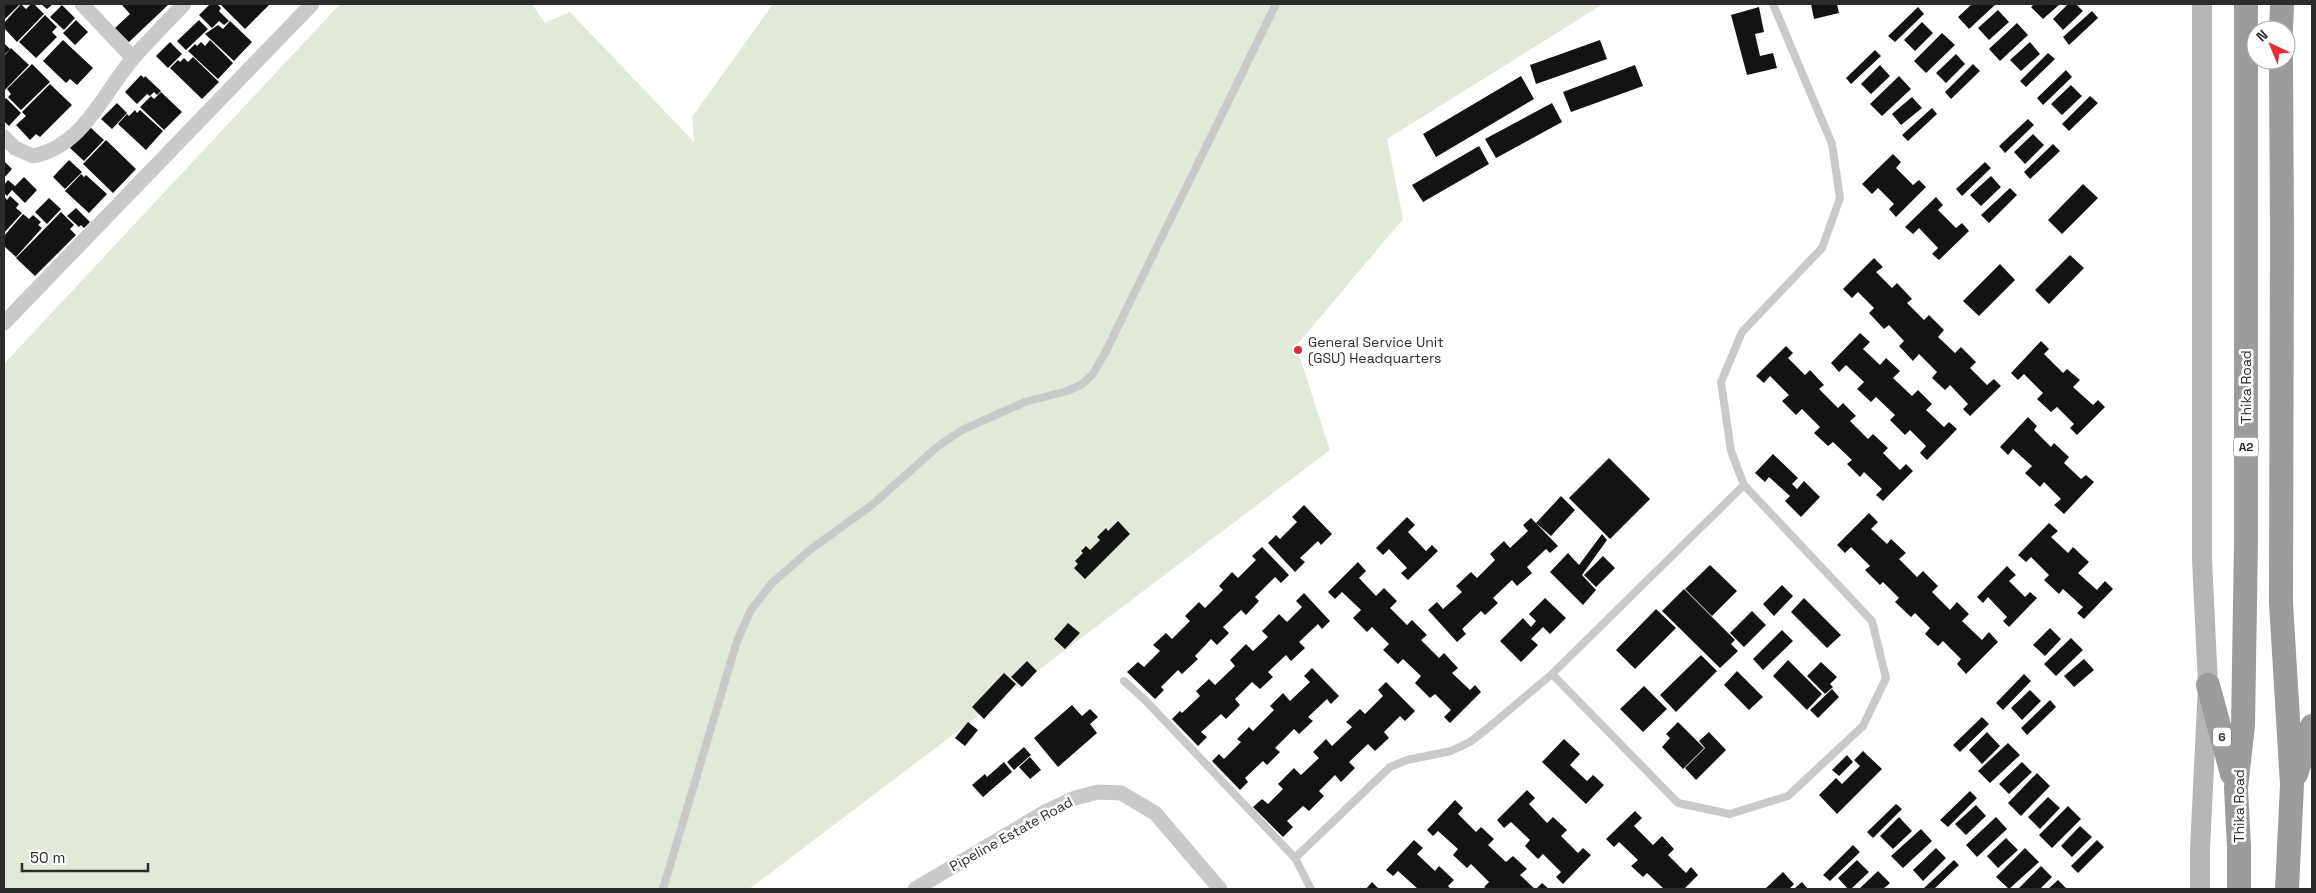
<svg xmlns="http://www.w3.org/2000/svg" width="2316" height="893" viewBox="0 0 2316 893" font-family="'Space Grotesk',sans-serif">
<rect width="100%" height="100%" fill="#fff"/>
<path fill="#e1ead9" d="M340 4H532L545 23 570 12 694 142 692 117 773 4H1603L1387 139 1403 219 1296 346 1330 450 749 889H7L4 886V364Z"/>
<path fill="#131313" d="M4 4H20L4 20Z
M21 4 26 9 31 4H34L44 14 17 42 4 28V23Z
M41 4H53L47 9Z
M123 4H169L129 42 115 28 130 14 122 5Z
M210 4H217L221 8 219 11 229 21 224 25 219 21 212 28 199 15Z
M220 4H270L245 29Z
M1811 4H1837L1839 13 1814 19Z
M1972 4H1996L1969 29 1958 17Z
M2034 4H2060L2043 19 2031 7Z
M2068 4H2076L2083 11 2063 30 2053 19Z
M62 5 75 18 64 30 50 17Z
M1759 7 1764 32 1755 34 1760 56 1773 53 1777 68 1747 75 1731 15Z
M1918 7 1924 14 1895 42 1888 36Z
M1998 10 2009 22 1989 40 1978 28Z
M2092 11 2098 18 2069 45 2063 37Z
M45 15 57 27 52 32 57 37 36 58 19 42Z
M76 20 88 32 75 45 63 33Z
M199 20 208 29 186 50 177 41Z
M230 21 252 42 234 61 205 34 218 25 223 29Z
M1922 22 1933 33 1915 51 1904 40Z
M2017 23 2028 35 2000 61 1989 49Z
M1942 33 1955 45 1926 73 1914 61Z
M63 40 93 68 77 85 70 79 66 83 43 61Z
M210 40 233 63 218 79 188 51 195 44 197 46 201 42 205 46Z
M1600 40 1607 59 1536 84 1530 65Z
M170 42 182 54 168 68 156 56Z
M2030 42 2040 54 2021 71 2010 60Z
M4 43 10 49 4 55Z
M11 48 29 65 4 91V56Z
M1875 50 1881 56 1851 84 1846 78Z
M2048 53 2055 59 2026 87 2020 81Z
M1956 54 1965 64 1946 83 1936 73Z
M193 57 219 82 202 99 170 68 178 60 180 62 184 58 188 62Z
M32 64 50 82 21 110 8 97 11 94 7 89Z
M1973 64 1980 71 1951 99 1945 92Z
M1635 65 1643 86 1571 112 1563 92Z
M1880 65 1890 76 1871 94 1861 84Z
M2066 70 2072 77 2043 105 2037 98Z
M141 75 144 78 145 76 161 91 157 95 154 92 150 96 147 94 137 104 125 92Z
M1521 76 1534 99 1436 157 1423 134Z
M1899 76 1911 89 1882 116 1870 104Z
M50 84 72 105 40 137 36 134 30 140 16 125 26 116 22 112Z
M2071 85 2082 96 2062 115 2051 104Z
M161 92 182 112 164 130 140 107 151 96 154 99Z
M2090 96 2098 103 2069 131 2062 124Z
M1912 97 1922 108 1901 125 1892 114Z
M6 98 21 113 9 126 4 121V100Z
M117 103 127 113 112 129 101 119Z
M1552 103 1562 122 1496 158 1485 139Z
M1932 108 1937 114 1908 141 1902 135Z
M135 110 137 113 140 110 163 131 146 150 118 124 127 114 129 116Z
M2028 119 2034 125 2005 153 1999 146Z
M90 127 104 140 84 161 70 148Z
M2033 134 2044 145 2025 164 2014 152Z
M106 140 136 169 113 193 83 164Z
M2053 144 2060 151 2030 179 2024 172Z
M1479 146 1489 164 1423 202 1412 185Z
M1893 154 1901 162 1896 168 1913 185 1919 180 1926 187 1896 217 1889 209 1894 204 1878 188 1872 194 1862 184Z
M69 160 82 172 65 189 53 177Z
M4 161 12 169 4 178Z
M1985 162 1991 168 1962 196 1956 189Z
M81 174 84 177 86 175 107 194 89 213 65 191Z
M1991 176 2001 187 1981 206 1970 195Z
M24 177 37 190 25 203 12 190 7 196 4 193V185L8 180 15 186Z
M2083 184 2098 198 2062 234 2048 220Z
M2010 188 2017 195 1989 223 1981 215Z
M4 196 7 200 10 196 19 204 16 208 22 213 4 233Z
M1936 197 1943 205 1938 210 1956 228 1962 223 1969 231 1939 260 1932 254 1938 248 1919 228 1913 234 1905 227Z
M49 198 61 209 47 224 35 212Z
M76 208 90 222 84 228 81 225 79 227 67 216Z
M61 212 74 225 70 229 76 235 35 276 16 258Z
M23 214 29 219 33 215 41 222 38 225 42 228 16 257 4 246V236Z
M2070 255 2084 268 2049 304 2035 290Z
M1874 258 1883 267 1876 272 1892 288 1897 283 1912 299 1907 303 1924 320 1929 315 1944 330 1938 337 1955 353 1961 347 1976 362 1970 368 1987 385 1994 379 2001 386 1970 416 1963 409 1968 404 1950 385 1945 390 1932 378 1937 372 1919 354 1913 361 1899 346 1904 341 1889 325 1884 329 1869 313 1874 308 1858 292 1852 298 1843 289Z
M2000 264 2015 280 1979 316 1963 301Z
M1860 333 1870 342 1863 349 1880 365 1886 358 1900 371 1893 378 1912 396 1918 390 1932 404 1926 410 1944 427 1949 422 1957 429 1927 460 1920 453 1926 446 1910 430 1905 435 1890 420 1895 415 1876 397 1871 402 1857 389 1864 382 1846 365 1839 372 1831 363Z
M2041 341 2049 349 2044 354 2063 373 2067 369 2080 380 2073 387 2093 405 2098 400 2105 407 2077 435 2070 428 2074 424 2057 407 2051 412 2037 399 2043 393 2024 374 2018 380 2011 373Z
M1786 346 1793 353 1788 358 1805 375 1810 370 1824 385 1819 389 1838 408 1843 403 1856 416 1850 421 1868 439 1873 434 1888 448 1883 453 1900 470 1906 464 1913 471 1883 501 1876 495 1882 489 1864 472 1860 477 1847 464 1852 460 1833 442 1828 446 1814 433 1820 427 1802 409 1796 415 1782 401 1789 395 1770 376 1764 383 1756 376Z
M2028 417 2037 426 2034 430 2051 447 2054 443 2069 457 2064 463 2081 479 2086 475 2094 482 2064 514 2054 505 2061 499 2044 482 2040 487 2025 473 2032 466 2013 449 2008 455 2000 447Z
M1773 454 1798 478 1792 484 1797 489 1804 481 1820 497 1801 517 1785 501 1790 496 1769 477 1765 482 1755 473Z
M1609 458 1650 499 1610 539 1569 498Z
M1561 496 1575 510 1551 536 1536 523Z
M1304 505 1332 534 1321 545 1318 541 1300 558 1305 562 1295 572 1268 543 1276 535 1280 539 1297 522 1292 517Z
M1869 513 1878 522 1871 529 1887 544 1891 539 1906 553 1899 559 1917 577 1923 571 1938 586 1932 592 1950 610 1957 602 1969 614 1962 621 1982 640 1989 632 1998 642 1966 674 1957 664 1961 659 1943 641 1938 646 1925 634 1930 628 1915 613 1911 617 1895 602 1899 598 1883 582 1880 585 1865 570 1870 566 1851 547 1845 553 1837 545Z
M1407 517 1415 525 1408 532 1426 551 1432 545 1438 551 1408 580 1401 573 1407 568 1389 549 1383 555 1376 548Z
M1531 518 1558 546 1550 553 1546 549 1527 567 1532 573 1517 586 1512 580 1493 598 1498 603 1485 615 1481 611 1462 629 1466 634 1457 642 1428 610 1437 602 1443 609 1462 592 1456 586 1471 572 1477 578 1495 560 1490 554 1504 541 1510 548 1528 531 1523 525Z
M1118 521 1130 534 1085 579 1074 568 1078 564 1075 561 1083 553 1081 551 1086 546 1090 550 1100 540 1097 537 1106 528 1108 531Z
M2049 523 2058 531 2051 537 2068 553 2073 547 2089 562 2078 573 2097 590 2105 581 2113 589 2084 619 2077 613 2083 607 2063 589 2059 594 2044 580 2049 575 2031 557 2026 562 2018 555Z
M1602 534 1607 540 1582 575 1596 590 1583 605 1550 572 1568 553 1579 565Z
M1262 547 1289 575 1281 583 1275 577 1255 597 1259 601 1246 615 1241 610 1223 627 1229 633 1217 645 1211 639 1195 656 1198 659 1182 674 1178 670 1161 687 1164 690 1155 699 1127 672 1138 662 1144 667 1160 651 1153 645 1166 633 1172 639 1190 621 1185 616 1199 602 1205 608 1223 590 1219 586 1232 572 1238 578 1256 560 1252 556Z
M1603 556 1615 568 1596 587 1584 575Z
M1358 562 1366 571 1359 578 1376 596 1384 588 1397 601 1390 608 1407 625 1412 620 1427 635 1421 640 1439 658 1444 653 1458 668 1452 673 1470 690 1475 685 1481 692 1450 723 1444 717 1451 710 1435 694 1430 698 1415 683 1421 676 1403 659 1398 664 1383 650 1389 644 1372 627 1367 632 1353 618 1361 610 1342 592 1335 599 1328 592Z
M1710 565 1737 591 1712 616 1685 589Z
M2007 566 2016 575 2009 581 2025 597 2030 592 2037 598 2009 627 2003 621 2007 617 1988 597 1983 603 1977 597Z
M1782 585 1793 596 1774 616 1763 604Z
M1684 589 1735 640 1731 644 1738 651 1720 668 1662 611Z
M1304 593 1330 621 1322 629 1318 624 1299 642 1305 648 1291 661 1286 655 1268 672 1273 677 1260 689 1252 682 1235 699 1240 705 1226 719 1221 714 1201 732 1207 737 1198 746 1172 719 1180 711 1182 713 1200 696 1196 691 1209 679 1215 685 1235 666 1230 660 1246 644 1253 651 1268 637 1262 631 1279 614 1287 622 1302 607 1296 601Z
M1545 598 1566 618 1550 634 1543 627 1531 639 1538 645 1521 662 1500 641 1523 618 1531 627 1536 621 1529 614Z
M1804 598 1841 635 1827 648 1791 612Z
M1656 609 1676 628 1635 669 1616 650Z
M1752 611 1766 625 1744 647 1730 633Z
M1068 623 1080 633 1065 649 1054 639Z
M2050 628 2061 639 2045 656 2033 645Z
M1782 630 1793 641 1763 670 1753 659Z
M2071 638 2083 650 2056 676 2044 664Z
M1701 655 1717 671 1676 712 1660 695Z
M2084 659 2094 670 2074 687 2064 676Z
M1788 660 1822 694 1807 710 1773 676Z
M1027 661 1037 671 1022 687 1011 677Z
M1821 662 1837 677 1830 684 1833 687 1825 694 1807 676Z
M1312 668 1339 696 1331 704 1327 699 1308 717 1313 721 1299 734 1294 729 1275 748 1280 752 1267 765 1263 761 1245 778 1248 782 1240 790 1212 761 1219 754 1224 759 1241 742 1237 739 1249 727 1253 731 1274 710 1270 706 1283 693 1290 701 1310 682 1304 676Z
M1737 671 1763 697 1749 710 1724 685Z
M1004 673 1016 684 984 719 972 707Z
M2024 674 2031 681 2003 710 1996 703Z
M1386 682 1415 711 1405 721 1400 716 1384 732 1389 738 1375 751 1368 744 1349 762 1355 768 1341 782 1335 775 1319 791 1324 796 1309 811 1303 806 1287 821 1293 827 1283 837 1253 807 1262 799 1268 804 1283 789 1278 784 1294 768 1301 775 1319 758 1313 752 1326 739 1332 746 1352 727 1346 722 1360 709 1365 714 1383 696 1378 690Z
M1644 686 1667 709 1643 732 1620 709Z
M1832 689 1839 697 1818 718 1810 710Z
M2030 690 2041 701 2022 720 2011 708Z
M2050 700 2056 707 2027 735 2021 728Z
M1072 705 1082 716 1090 709 1098 717 1090 724 1097 733 1058 767 1034 738Z
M1982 717 1989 724 1960 752 1953 745Z
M968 722 978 730 965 746 955 738Z
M1678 722 1704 748 1683 769 1662 747 1670 738 1666 734Z
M1709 732 1726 750 1696 780 1685 768 1705 748 1699 741Z
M1987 732 2000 746 1982 764 1969 750Z
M1564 739 1580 754 1570 765 1587 781 1593 775 1604 785 1586 804 1542 762Z
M2008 743 2020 755 1990 783 1978 771Z
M1024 747 1031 755 1014 770 1007 762Z
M1863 751 1882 769 1837 814 1819 795 1836 778 1842 784 1860 766 1854 760Z
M1847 755 1853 762 1839 776 1832 770Z
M1030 757 1041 770 1030 779 1019 767Z
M1004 762 1012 772 983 797 972 785 985 774 987 777Z
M2022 762 2032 772 2009 794 1999 784Z
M2037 773 2050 786 2021 816 2008 803Z
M1527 790 1535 798 1529 804 1547 823 1553 817 1567 830 1561 836 1578 853 1583 848 1591 855 1563 884 1556 877 1561 872 1543 854 1538 859 1525 846 1530 840 1511 822 1504 828 1497 820Z
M1970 791 1977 798 1948 827 1940 820Z
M2048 797 2060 808 2040 829 2028 817Z
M1455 800 1463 808 1458 814 1476 832 1481 827 1494 839 1488 845 1506 862 1513 856 1527 869 1520 875 1535 889H1487L1484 887 1489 882 1471 864 1467 868 1453 855 1458 849 1438 831 1433 836 1427 830Z
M1896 804 1902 809 1873 838 1867 832Z
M1976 805 1986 816 1966 835 1955 824Z
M2068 806 2081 819 2052 848 2039 835Z
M1635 811 1642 818 1634 826 1653 845 1662 836 1674 849 1668 855 1686 873 1691 867 1698 875 1684 889H1664L1647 873 1643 877 1631 866 1638 860 1619 842 1614 847 1606 839Z
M1899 817 1912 831 1893 849 1880 836Z
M1996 817 2007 829 1977 857 1966 845Z
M2080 826 2092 837 2072 857 2061 846Z
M1921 829 1932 841 1903 868 1891 856Z
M2006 838 2018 850 1998 868 1987 856Z
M1414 840 1423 848 1417 854 1435 871 1439 866 1454 880 1448 886 1451 889H1418L1398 871 1393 876 1386 870Z
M2097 840 2104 847 2078 873 2071 866Z
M1853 845 1860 852 1830 881 1823 875Z
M1936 848 1946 858 1923 881 1913 870Z
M2025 848 2039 862 2009 889 1996 877Z
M1857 860 1869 872 1851 889H1848L1838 878Z
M1954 860 1959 865 1934 889H1925L1924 888Z
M2041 866 2052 877 2040 889H2018Z
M1878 871 1890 883 1883 889H1859Z
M1783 872 1794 884 1789 889H1765Z
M2058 880 2067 889H2048Z
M1372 882 1379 889H1366Z
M1802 882 1808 889H1794Z
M1542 883 1549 889H1536Z"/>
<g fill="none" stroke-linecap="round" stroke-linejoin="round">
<path stroke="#c9c9c9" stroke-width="8" d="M1552 674 1678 803 1730 814 1788 796 1863 726 1886 678 1872 621 1744 485 1731 451 1721 382 1742 332 1822 248 1840 198 1832 144 1773 4
M1124 681 1146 701 1295 858 1311 889
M1295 858 1390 767 1407 760 1451 751 1470 742 1488 728 1552 674 1744 485
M663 889 737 641 751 610 772 583 811 549 872 505 937 447 962 430 1025 402 1067 391 1081 385 1093 374 1106 351 1276 4"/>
<path stroke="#c9c9c9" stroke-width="15" d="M82 4 133 58
M4 137 15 148 33 156C84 146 103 93 134 57 150 39 167 22 184 4
M4 323 312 4
M915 889 1047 811 1075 798 1098 792 1121 793 1155 813 1220 889"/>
<path stroke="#b6b6b6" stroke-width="20" d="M2200 889V849L2208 685 2202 559V4"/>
<path stroke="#9c9c9c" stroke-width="24" d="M2281 30 2282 4
M2281 60 2282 236 2281 603 2292 785 2287 889
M2208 685 2232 774
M2296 774 2312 726
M2239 889V847L2236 788 2243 725 2246 543V4"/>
</g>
<circle fill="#e32d37" stroke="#fff" stroke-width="2" cx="1298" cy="350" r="5"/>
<g text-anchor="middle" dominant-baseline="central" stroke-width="5" stroke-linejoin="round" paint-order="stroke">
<g fill="#fff" stroke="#6b6b6b" stroke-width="1">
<rect x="2233.5" y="437.5" width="25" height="19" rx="4"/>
<rect x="2213" y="727.5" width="18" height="19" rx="4"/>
</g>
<g font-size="12" font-weight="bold" fill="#2c2c2c">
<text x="2246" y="447">A2</text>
<text x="2222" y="737">6</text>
</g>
<g font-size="14" fill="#2c2c2c" stroke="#fff" text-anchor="start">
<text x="1308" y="342">General Service Unit<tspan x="1308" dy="16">(GSU) Headquarters</tspan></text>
</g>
<g font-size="14" fill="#2c2c2c" stroke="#fff">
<text transform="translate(2246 387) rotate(-90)">Thika Road</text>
<text transform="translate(2239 806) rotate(-90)">Thika Road</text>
<text transform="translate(1011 834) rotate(-29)">Pipeline Estate Road</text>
</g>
</g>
<rect width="2316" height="893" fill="none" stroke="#2c2c2c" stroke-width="10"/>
<g transform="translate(2271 45) rotate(316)"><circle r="24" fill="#ffffff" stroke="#ababab"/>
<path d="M0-4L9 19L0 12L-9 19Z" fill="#e32d37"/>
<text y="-8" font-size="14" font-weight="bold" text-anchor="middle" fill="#2c2c2c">N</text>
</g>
<path d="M22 863v8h126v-8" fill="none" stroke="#2c2c2c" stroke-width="2.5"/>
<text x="30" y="863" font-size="15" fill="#2c2c2c" stroke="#ffffff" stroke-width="4" paint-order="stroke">50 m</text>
</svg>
